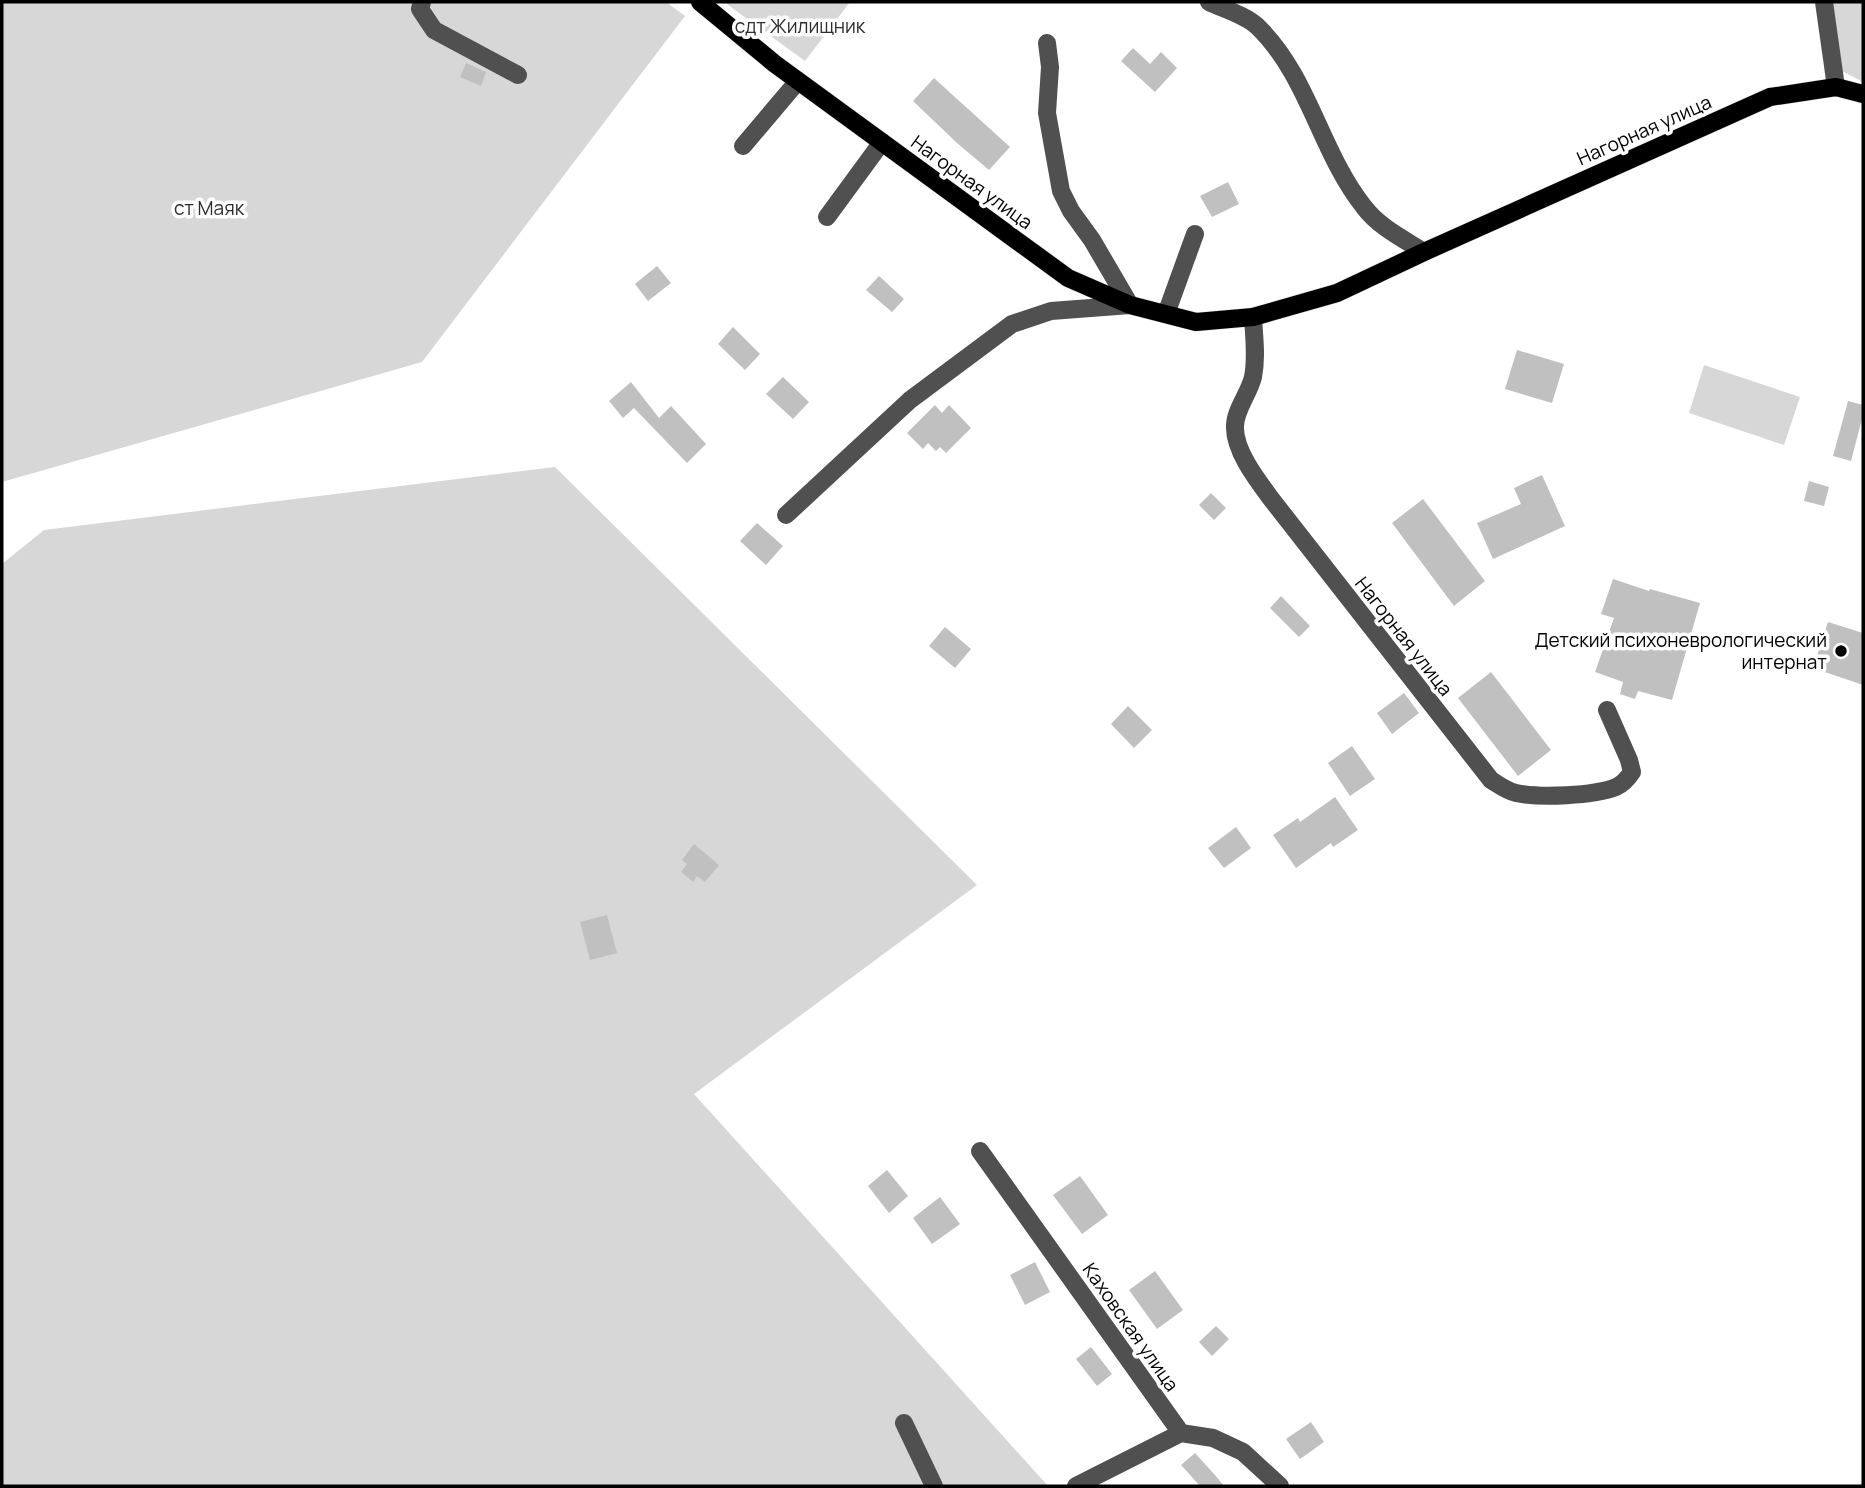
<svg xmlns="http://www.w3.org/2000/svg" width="1865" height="1488" viewBox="0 0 1865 1488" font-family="Manrope,sans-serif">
<rect width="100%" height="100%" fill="#fff"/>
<path fill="#d7d7d7" d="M2 2H666L685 16 422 362 2 482Z
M724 2H850L805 61Z
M1829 2H1863V82L1840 70Z
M1704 365 1800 397 1784 445 1689 413Z
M555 467 977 885 694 1094 1048 1486H2V564L44 530Z"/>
<path fill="#c0c0c0" d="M1133 48 1150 64 1161 52 1177 68 1155 92 1121 61Z
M466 63 486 72 481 86 460 77Z
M934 78 1010 147 989 170 957 143 913 101Z
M1228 182 1239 204 1212 217 1200 196Z
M657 266 671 283 648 301 635 284Z
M879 276 904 299 892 312 866 290Z
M733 327 760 354 745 370 718 344Z
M1517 350 1564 364 1552 403 1505 389Z
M783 377 809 402 793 419 766 394Z
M631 382 659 418 671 406 706 444 687 463 634 408 623 418 609 401Z
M1848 401 1863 405V415L1851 461 1833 456Z
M935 405 942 413 949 405 971 428 946 453 940 447 936 451 928 443 923 449 907 433Z
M1542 475 1565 526 1493 559 1477 523 1521 504 1514 488Z
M1809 481 1829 487 1824 506 1804 501Z
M1211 493 1226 508 1214 520 1199 505Z
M1423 499 1485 581 1454 606 1392 523Z
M757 523 783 546 766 565 740 541Z
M1613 579 1649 591 1650 589 1700 603 1672 700 1638 691 1635 699 1620 694 1623 682 1595 672 1614 618 1601 614Z
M1281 596 1310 626 1299 637 1270 608Z
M1828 622 1863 633V685L1813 668Z
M945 627 971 649 955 668 929 646Z
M1491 672 1551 750 1518 776 1458 698Z
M1404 693 1419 713 1392 734 1377 713Z
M1128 706 1152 730 1134 748 1111 724Z
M1352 746 1375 779 1350 796 1328 763Z
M1335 797 1358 830 1333 847 1331 843 1296 868 1273 835 1298 818 1300 822Z
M1236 827 1251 848 1224 868 1208 848Z
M694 844 719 865 705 882 697 876 693 882 681 872 687 864 682 860Z
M607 915 617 953 590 960 580 922Z
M887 1170 908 1196 889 1213 868 1186Z
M1080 1176 1108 1215 1082 1234 1053 1195Z
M940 1197 960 1224 932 1244 913 1218Z
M1035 1262 1050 1292 1025 1305 1010 1275Z
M1155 1271 1183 1310 1157 1329 1129 1290Z
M1216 1326 1229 1339 1212 1356 1199 1342Z
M1091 1347 1112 1374 1097 1386 1076 1359Z
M1311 1422 1324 1442 1300 1459 1286 1439Z
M1195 1453 1215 1475 1224 1486H1200L1181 1465Z"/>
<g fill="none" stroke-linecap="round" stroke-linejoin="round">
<defs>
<path id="major" d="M700 2 775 64 1068 278 1130 305 1196 322 1253 317 1337 293 1424 252 1770 97 1836 87 1863 94"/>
</defs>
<use href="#major" stroke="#dbdbdb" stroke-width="19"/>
<path stroke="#505050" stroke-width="18" d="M422 2 420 9 434 30 518 75
M1209 2C1224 9 1245 15 1257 26 1309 76 1320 152 1364 207 1379 227 1402 238 1424 252
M1824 2 1836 87
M743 146 798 81
M827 217 882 142
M1166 314 1195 234
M1253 317C1254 337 1257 357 1253 377 1249 394 1234 411 1235 428 1235 452 1258 481 1272 500L1491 780C1499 785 1507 791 1516 793 1540 798 1594 796 1616 787 1623 784 1628 778 1632 772L1629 760 1607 710
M786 515 910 400 1012 324 1051 311 1130 305 1092 240 1071 211 1061 191 1047 113 1050 67 1047 43
M980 1151 1181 1433 1213 1438 1243 1452 1280 1486
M904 1423 934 1486
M1076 1486 1181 1433"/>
<use href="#major" stroke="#000" stroke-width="18"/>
</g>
<circle fill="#000" stroke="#fff" stroke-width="2.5" cx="1841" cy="651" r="7"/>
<g text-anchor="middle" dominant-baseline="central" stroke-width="7" stroke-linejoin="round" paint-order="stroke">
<g font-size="19" fill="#2e2e2e" stroke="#fff">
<text x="800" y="26">сдт Жилищник</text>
<text x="209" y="208">ст Маяк</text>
</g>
<g font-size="19" fill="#000" stroke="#fff">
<text transform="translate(1644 130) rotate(-24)">Нагорная улица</text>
<text transform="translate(972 182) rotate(36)">Нагорная улица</text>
<text transform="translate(1404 636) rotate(52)">Нагорная улица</text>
<text transform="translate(1131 1327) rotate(55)">Каховская улица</text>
</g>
<g font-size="19" fill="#000" stroke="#fff" text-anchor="end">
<text x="1827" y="640">Детский психоневрологический<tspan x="1827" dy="22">интернат</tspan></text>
</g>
</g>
<rect width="1865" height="1488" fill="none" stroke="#000000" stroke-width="7"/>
</svg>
